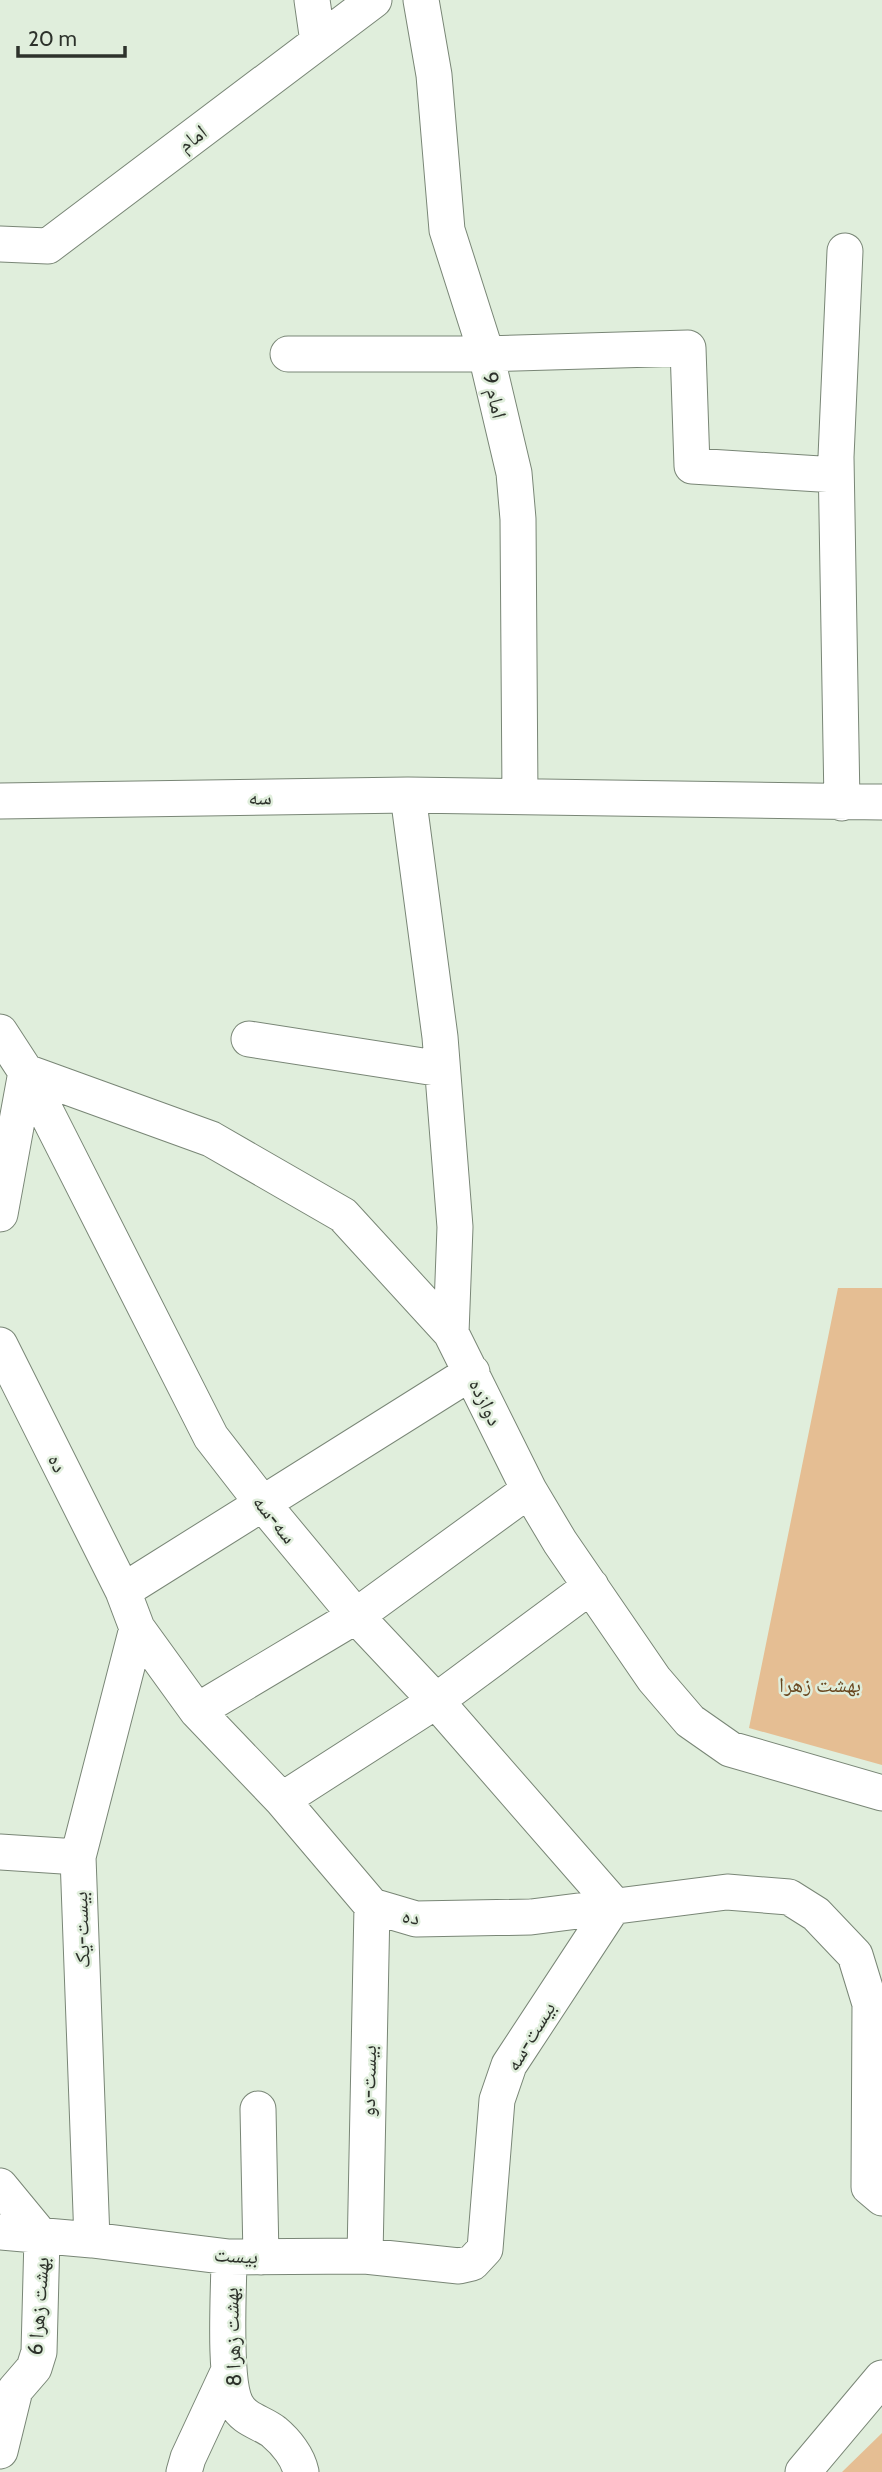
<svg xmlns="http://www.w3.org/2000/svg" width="882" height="2472" viewBox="0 0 882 2472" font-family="Cabin,'Noto Naskh Arabic',sans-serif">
<rect width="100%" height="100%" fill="#e0eedc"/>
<path fill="#e5be93" d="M838 1288H882V1765L749 1728Z
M882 2433V2472H842Z"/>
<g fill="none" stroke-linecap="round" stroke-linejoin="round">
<defs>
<path id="minor" d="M312 0 318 42
M421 0 434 75 447 230 484 346 514 473 518 519 520 796
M0 244 48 246 374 0
M288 354H485L688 348 692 466 836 475
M408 795 440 1037 455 1227 451 1333
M0 801 408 795 882 802
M842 803 836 457 845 251
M0 1032 26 1072 0 1214
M249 1039 442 1069
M26 1072 211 1139 343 1215 451 1333 529 1490 560 1542 654 1679 690 1721 730 1749 882 1793
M0 1345 123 1591 137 1628 197 1711 282 1800 372 1906 416 1919 531 1917 727 1892 789 1897 816 1914 855 1955 870 2004 869 2187 882 2198
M123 1591 472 1372
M197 1711 356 1616 529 1490
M282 1800 436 1701 591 1586
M0 1852 78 1857
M258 2109 261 2257
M0 2186 42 2237 39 2352 34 2368 15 2390 0 2451
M0 2232 92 2240 229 2257 365 2256 459 2266 472 2263 485 2249 497 2100 509 2065 614 1905 436 1701 356 1616 263 1504 211 1437 26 1072
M92 2240 78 1857 137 1628
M365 2256 372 1906
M229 2257C229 2288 223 2379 236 2404 244 2420 261 2422 274 2432 286 2442 298 2457 301 2472
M184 2472 188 2458 229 2370
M803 2472 882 2378"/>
</defs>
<use href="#minor" stroke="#798676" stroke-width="37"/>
<use href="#minor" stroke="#fff" stroke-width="35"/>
</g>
<g text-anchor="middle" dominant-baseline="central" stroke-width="5" stroke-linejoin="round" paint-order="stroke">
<g font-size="21" fill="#2d322b" stroke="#e0eedc">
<text transform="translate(192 138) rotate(-37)">امام</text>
<text transform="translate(495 395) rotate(77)">امام 9</text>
<text transform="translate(260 797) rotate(-1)">سه</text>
<text transform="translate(486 1402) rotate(64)">دوازده</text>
<text transform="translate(58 1463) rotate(64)">ده</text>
<text transform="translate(275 1519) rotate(51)">سه-سه</text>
<text transform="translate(411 1916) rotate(10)">ده</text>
<text transform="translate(81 1930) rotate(-92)">بیست-یک</text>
<text transform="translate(530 2036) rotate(-59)">بیست-سه</text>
<text transform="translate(368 2081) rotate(-89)">بیست-دو</text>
<text transform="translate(236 2255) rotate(3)">بیست</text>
<text transform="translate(38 2306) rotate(-86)">بهشت زهرا 6</text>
<text transform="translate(232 2337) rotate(-92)">بهشت زهرا 8</text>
</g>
<g font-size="21" fill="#68471f" stroke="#e0eedc">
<text x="820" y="1684">بهشت زهرا</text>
</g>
</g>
<path d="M18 46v10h107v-10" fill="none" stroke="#2d322b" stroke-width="3.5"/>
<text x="28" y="46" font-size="21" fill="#2d322b" stroke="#e0eedc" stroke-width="5" paint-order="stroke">20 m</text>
</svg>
